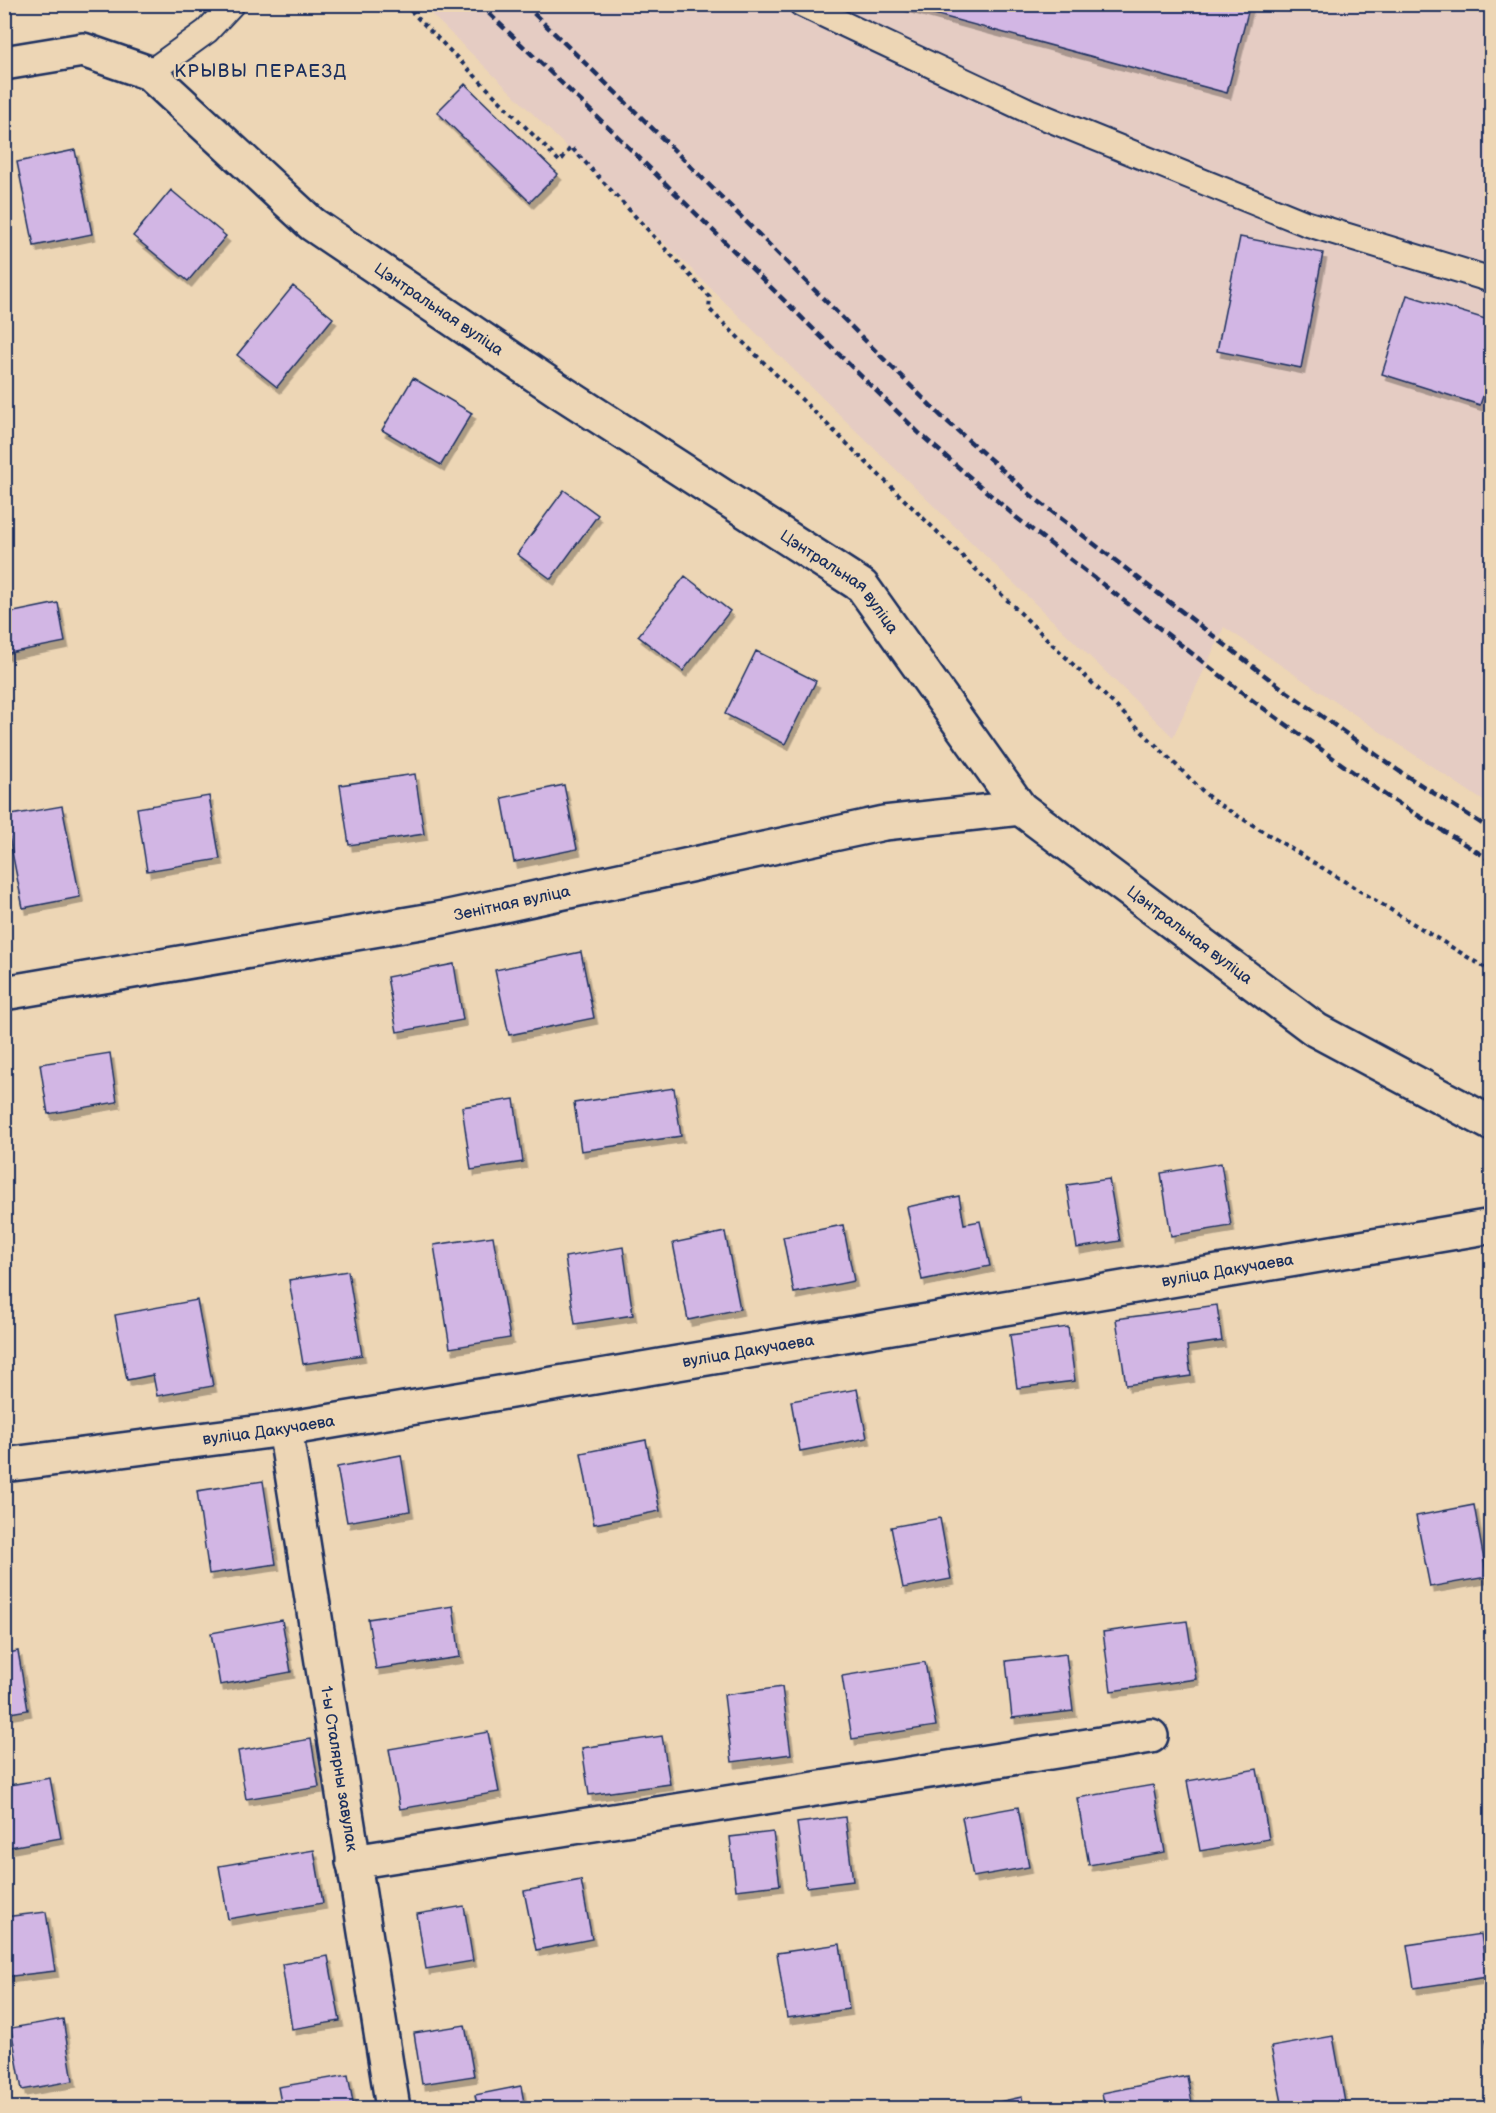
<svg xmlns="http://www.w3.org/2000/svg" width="1496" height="2113" viewBox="0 0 1496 2113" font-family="'Balsamiq Sans',sans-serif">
<defs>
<filter id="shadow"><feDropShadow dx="3.5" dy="6" stdDeviation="0" flood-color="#0004"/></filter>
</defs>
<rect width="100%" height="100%" fill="#edd6b5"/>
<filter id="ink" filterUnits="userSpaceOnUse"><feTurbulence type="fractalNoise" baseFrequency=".0167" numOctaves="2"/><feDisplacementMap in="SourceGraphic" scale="12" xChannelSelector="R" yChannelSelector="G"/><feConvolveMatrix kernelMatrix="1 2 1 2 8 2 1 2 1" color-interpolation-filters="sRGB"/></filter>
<g filter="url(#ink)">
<path fill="#e5ccc3" d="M422 5H1491V806L1224 627 1173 737 852 427Z"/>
<path fill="#d2b6e4" stroke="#1b2f5e" stroke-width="1.5" filter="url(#shadow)" d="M897 4H1250L1227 93Z
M465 84 558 174 530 202 437 112Z
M75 150 92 234 34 246 17 162Z
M171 190 226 236 188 281 133 236Z
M1240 237 1323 253 1301 368 1217 351Z
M293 286 333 318 277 387 237 355Z
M1407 295 1492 321V369L1480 405 1382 374Z
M413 378 472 413 441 465 382 430Z
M564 490 598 515 551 579 517 554Z
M685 576 730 611 683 671 638 636Z
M58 603 65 642 4 654V614Z
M756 651 816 681 785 744 725 714Z
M415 774 424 834 349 845 340 785Z
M564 785 577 849 514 862 502 798Z
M209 796 220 859 147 871 137 808Z
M62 806 80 897 23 908 5 816Z
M581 952 594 1018 509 1035 495 970Z
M454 964 463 1020 397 1032 387 977Z
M110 1053 117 1102 48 1114 40 1064Z
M674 1088 681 1136 581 1151 574 1103Z
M514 1099 523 1162 471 1170 462 1107Z
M1221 1163 1231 1226 1171 1236 1161 1173Z
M1109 1179 1120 1241 1077 1248 1067 1185Z
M959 1196 964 1224 980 1221 990 1266 922 1280 907 1207Z
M843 1225 854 1281 794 1293 783 1237Z
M725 1232 740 1309 688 1320 673 1243Z
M493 1236 510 1338 450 1348 434 1245Z
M623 1247 633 1315 575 1324 565 1257Z
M348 1271 362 1355 303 1364 289 1280Z
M197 1300 213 1386 157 1396 153 1375 127 1380 115 1315Z
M1217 1305 1222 1341 1187 1346 1191 1376 1126 1385 1116 1319Z
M1068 1327 1075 1381 1017 1388 1010 1335Z
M857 1389 867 1438 800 1451 791 1401Z
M646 1440 660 1511 594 1524 581 1453Z
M401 1455 410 1511 347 1522 337 1467Z
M263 1481 276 1564 209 1574 197 1491Z
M1474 1505 1487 1577 1430 1587 1416 1516Z
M940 1518 951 1579 903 1588 891 1527Z
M453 1606 460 1657 376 1669 368 1619Z
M282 1620 291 1672 220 1685 211 1633Z
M1187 1621 1196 1679 1111 1691 1103 1632Z
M18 1651 28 1710 4 1714V1654Z
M1066 1654 1073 1711 1012 1718 1006 1661Z
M925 1662 936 1726 852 1739 842 1676Z
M782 1687 791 1754 732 1762 724 1695Z
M488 1732 499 1792 400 1809 389 1749Z
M662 1736 670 1784 589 1795 582 1748Z
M311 1739 319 1787 246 1799 238 1751Z
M1257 1769 1269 1839 1200 1851 1187 1781Z
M50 1778 61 1838 4 1848V1786Z
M1153 1785 1165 1852 1089 1865 1077 1798Z
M1018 1807 1029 1867 973 1877 962 1817Z
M845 1817 853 1881 806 1887 797 1823Z
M773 1832 780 1885 736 1890 730 1837Z
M314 1850 323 1903 228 1919 219 1866Z
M581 1880 592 1939 536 1950 524 1891Z
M464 1906 473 1961 426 1969 417 1914Z
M46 1912 55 1971 4 1977V1917Z
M1481 1934 1487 1977 1414 1988 1407 1945Z
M840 1944 849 2009 787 2018 777 1953Z
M328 1956 340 2021 292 2029 282 1964Z
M63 2019 73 2081 22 2090 11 2028Z
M465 2025 474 2076 422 2084 414 2033Z
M1333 2036 1346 2108H1283L1271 2047Z
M1492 2039V2071L1486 2040Z
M348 2075 354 2108H282L278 2087Z
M1187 2076 1193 2108H1105L1102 2093Z
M521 2086 525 2108H478L475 2095Z
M1022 2097 1024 2108H971Z"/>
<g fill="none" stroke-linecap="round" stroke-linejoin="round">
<defs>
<path id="lane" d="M801 4 1029 111 1305 223 1492 280
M149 73 207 31 232 4"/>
<g id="street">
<path id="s1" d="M4 63 83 50 149 73 312 224 558 390 862 586 1020 808 1316 1030 1492 1124"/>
<path id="s2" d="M4 993 444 918 884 823 1020 808"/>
<path id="s3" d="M285 1429 393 2108"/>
<path id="s4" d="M4 1465 285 1429 1492 1226"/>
<path d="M353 1862 1151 1736"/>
</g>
</defs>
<use href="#lane" stroke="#1b2f5e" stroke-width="28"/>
<use href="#street" stroke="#1b2f5e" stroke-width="38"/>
<path stroke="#1b2f5e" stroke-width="4" stroke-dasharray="4.5 4.5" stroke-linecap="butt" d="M404 4 560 162 571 147 710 297 709 309 1212 800 1492 972"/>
<use href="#lane" stroke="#edd6b5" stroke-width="24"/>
<use href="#street" stroke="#edd6b5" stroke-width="33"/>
<path stroke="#1b2f5e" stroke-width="4.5" stroke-dasharray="9 4.5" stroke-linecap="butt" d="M479 4 615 134 920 434 1017 518 1256 703 1388 797 1492 861
M524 4 643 119 941 416 1033 497 1272 681 1399 771 1492 830"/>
</g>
</g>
<g text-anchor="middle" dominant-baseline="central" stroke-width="4.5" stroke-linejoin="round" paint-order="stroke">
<g font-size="16" fill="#1b2f5e" stroke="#edd6b5">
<text stroke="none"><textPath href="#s1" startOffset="525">Цэнтральная вуліца</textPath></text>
<text stroke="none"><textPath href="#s1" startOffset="1011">Цэнтральная вуліца</textPath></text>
<text stroke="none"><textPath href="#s2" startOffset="516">Зенітная вуліца</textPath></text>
<text stroke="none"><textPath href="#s1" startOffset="1515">Цэнтральная вуліца</textPath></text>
<text stroke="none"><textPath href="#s4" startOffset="1239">вуліца Дакучаева</textPath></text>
<text stroke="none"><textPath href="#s4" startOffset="753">вуліца Дакучаева</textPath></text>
<text stroke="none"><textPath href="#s4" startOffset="267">вуліца Дакучаева</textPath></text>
<text stroke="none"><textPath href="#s3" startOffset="344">1-ы Сталярны завулак</textPath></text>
</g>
<g font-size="18" letter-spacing="1.5" fill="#1b2f5e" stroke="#edd6b5">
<text x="261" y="71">КРЫВЫ ПЕРАЕЗД</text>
</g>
</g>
<rect width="1496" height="2113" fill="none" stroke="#edd6b5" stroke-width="24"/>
<rect x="12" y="12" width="1472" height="2089" fill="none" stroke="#1b2f5e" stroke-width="2" filter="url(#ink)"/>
</svg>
